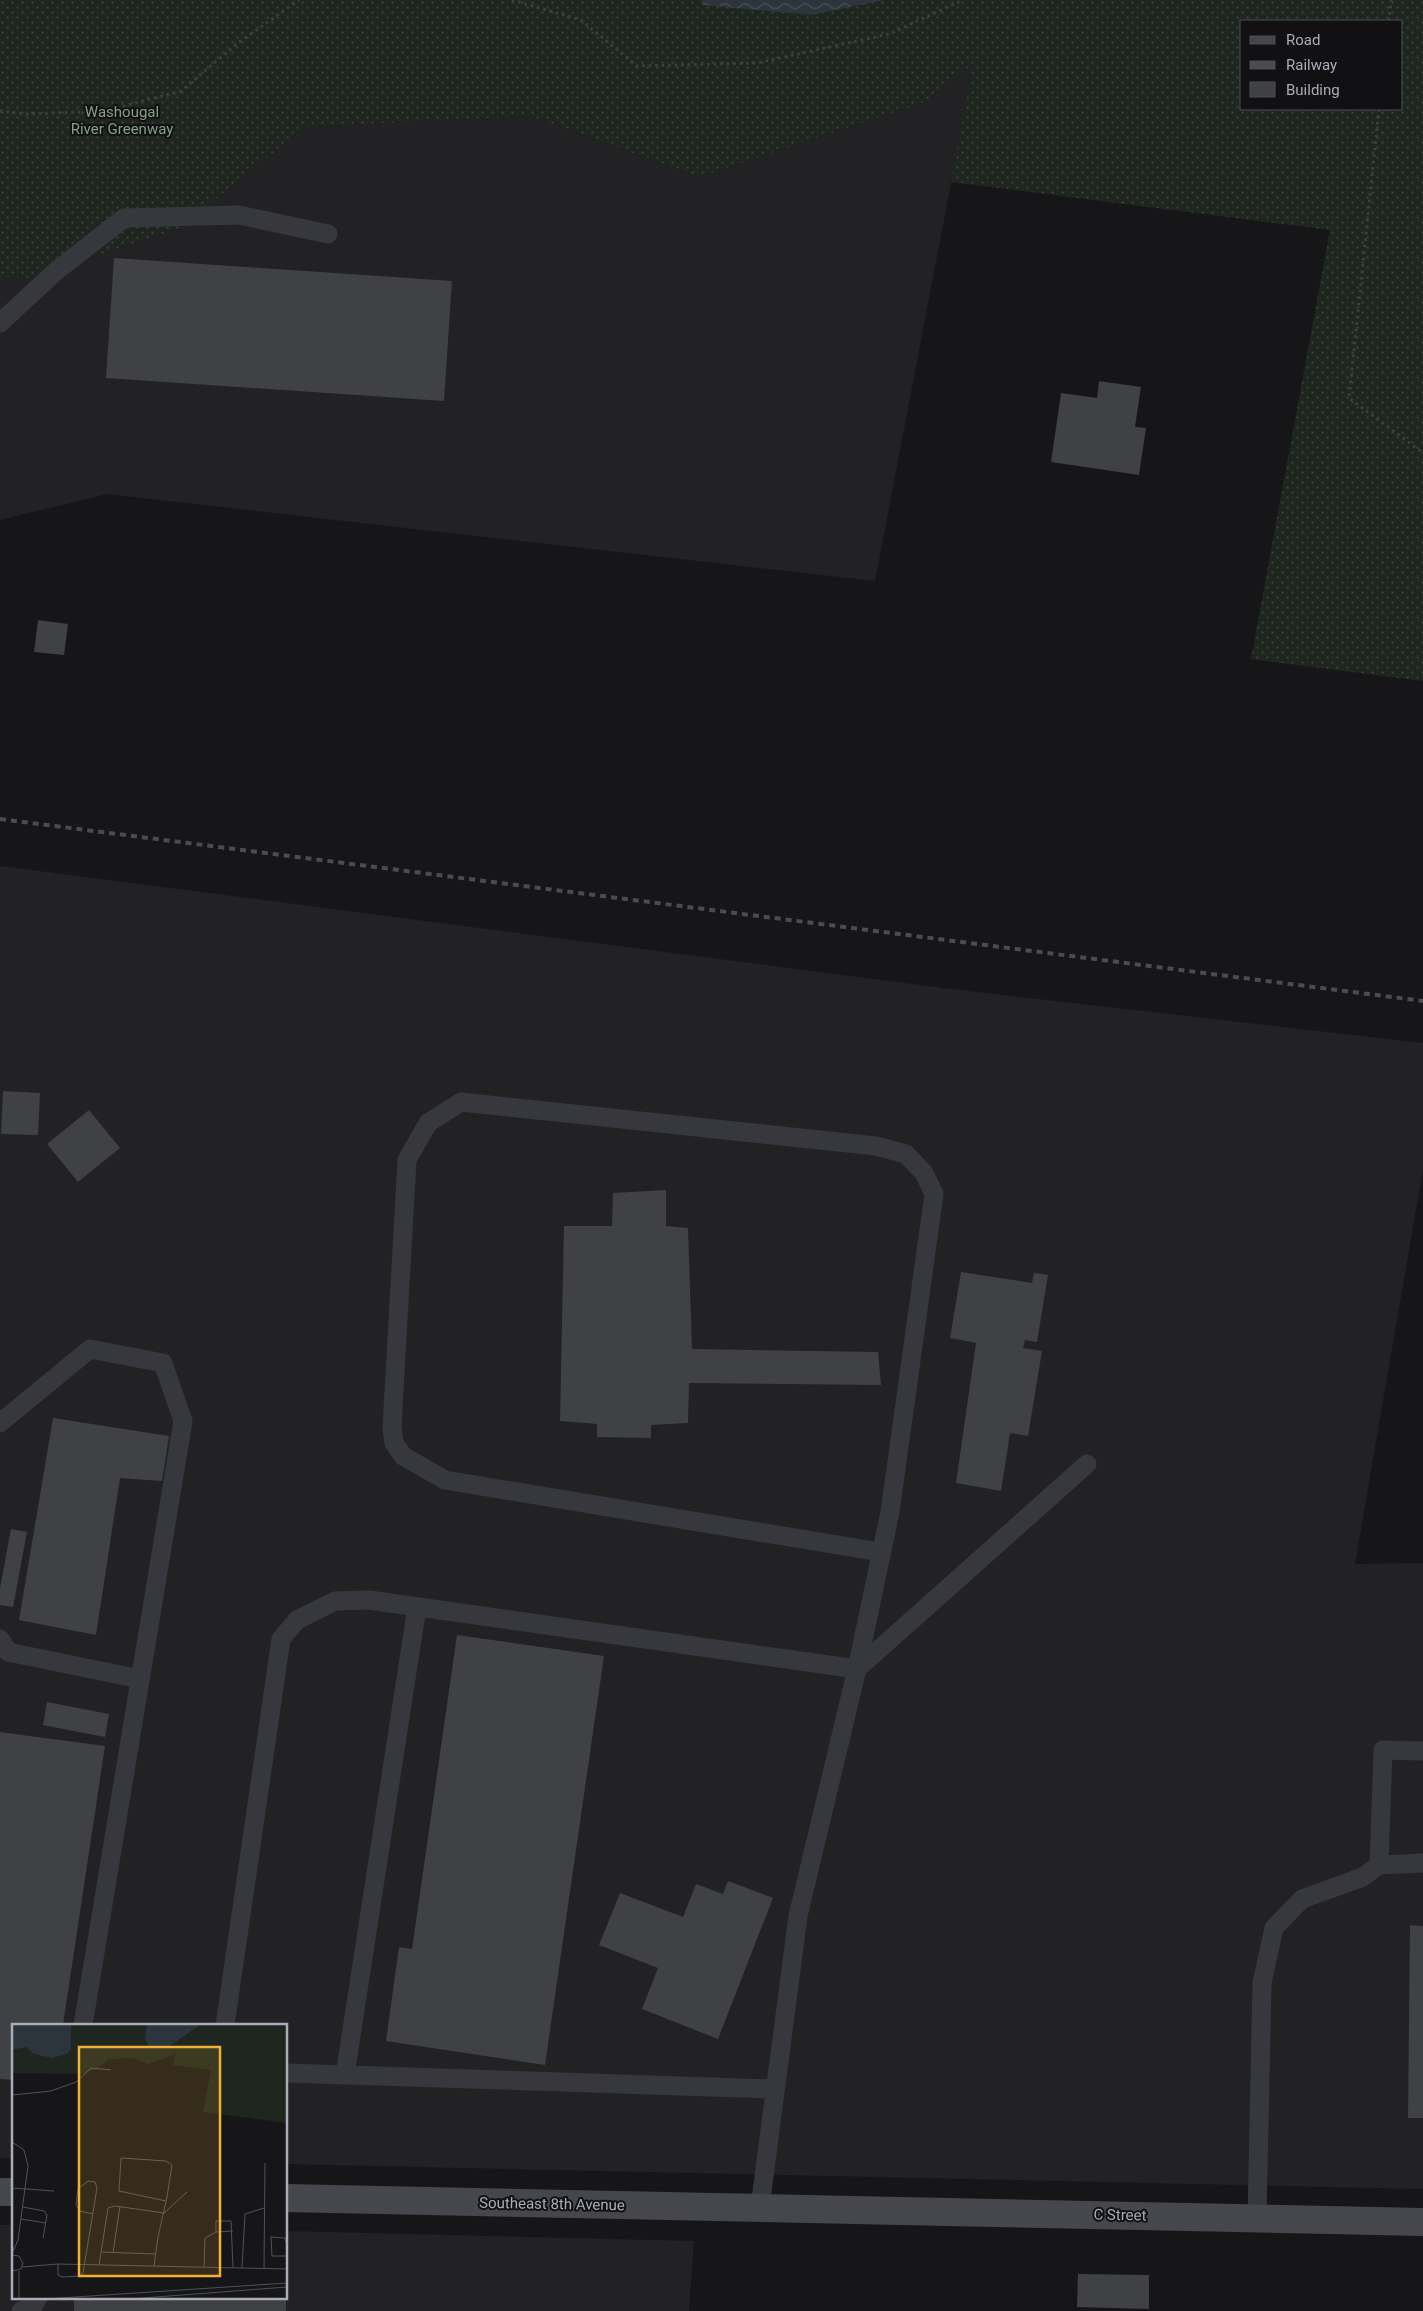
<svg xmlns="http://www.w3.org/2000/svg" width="1423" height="2311" viewBox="0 0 1423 2311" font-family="Roboto,sans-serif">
<defs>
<pattern id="grass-dots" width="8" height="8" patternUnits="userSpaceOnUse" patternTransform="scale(1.25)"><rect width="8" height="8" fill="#1e261f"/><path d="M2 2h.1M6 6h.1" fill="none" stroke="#3c433d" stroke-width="1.8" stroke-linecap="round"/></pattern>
<pattern id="water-waves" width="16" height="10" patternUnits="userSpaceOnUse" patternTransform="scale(1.25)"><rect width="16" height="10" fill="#2c353c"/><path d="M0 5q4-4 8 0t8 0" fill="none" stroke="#485056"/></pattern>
</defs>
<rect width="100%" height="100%" fill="#161618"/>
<path fill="#222225" d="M974 63 875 581 107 494 0 520V277L30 278 180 228 305 127 531 116 699 177 925 102Z
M0 866 951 989 1423 1043V1169L1355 1564 1423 1563V2189L286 2164V2025H14V2158H0Z
M0 2225H14V2297H286V2231L694 2241 689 2311H0Z"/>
<path fill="url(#grass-dots)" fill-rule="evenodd" d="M0 0H1423V681L1251 659 1330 230 951 182 973 64 925 102 699 177 531 116 305 127 180 228 30 278 0 277ZM1242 21H1402V109H1242Z"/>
<path fill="url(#water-waves)" d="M701 0H884L811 15 703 5Z"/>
<path fill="#404145" d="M114 258 452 281 444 401 106 378Z
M1099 381 1141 387 1135 427 1146 428 1139 475 1051 462 1061 393 1097 398Z
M38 620 68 624 64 655 34 652Z
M3 1091 40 1093 38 1135 1 1134Z
M89 1110 120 1148 78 1182 47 1144Z
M666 1190V1226L688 1228 692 1349 878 1352 881 1385 689 1383 688 1423 651 1425V1438L597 1437V1424L560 1421 564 1226H612L613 1193Z
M961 1272 1032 1283 1034 1273 1048 1275 1037 1342 1025 1340 1023 1348 1042 1351 1028 1436 1010 1433 1001 1491 956 1483 976 1343 950 1338Z
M53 1418 169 1436 162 1481 120 1478 96 1635 19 1620Z
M11 1529 27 1532 13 1607 0 1605V1588Z
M457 1635 604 1656 545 2065 386 2041 399 1947 412 1949Z
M47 1702 109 1714 105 1737 43 1725Z
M0 1732 105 1746 63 2025H14V2080L0 2079Z
M728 1881 773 1898 718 2039 642 2009 658 1968 599 1945 620 1893 683 1917 696 1884 723 1894Z
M1410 1925 1423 1926V2118H1408Z
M1078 2274 1149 2275V2309L1077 2307Z
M74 2297H286V2311H74Z"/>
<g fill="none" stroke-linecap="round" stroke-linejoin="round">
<path stroke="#3d3f44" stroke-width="3" stroke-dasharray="2.5 4" stroke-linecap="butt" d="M512 0 581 20 637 66 757 63 889 34 963 0
M1389 21 1391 0
M1379 109 1349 398 1423 453
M0 111 26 114 105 111 181 91 238 43 299 0"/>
<path stroke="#37383d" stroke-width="19" d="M0 323 55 272 124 218 239 215 328 234
M0 1423 90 1349 163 1363 183 1421 83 2025
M0 1639 8 1652 140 1679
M1379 1865 1423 1863
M225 2025 281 1639 297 1620 335 1601 369 1600 857 1669 1087 1464
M286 2073 775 2089
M345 2075 417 1607
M760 2207 798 1916 857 1669 890 1512 934 1194 924 1173 906 1154 876 1146 461 1102 428 1123 407 1160 392 1427 394 1443 403 1456 445 1480 880 1552
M1257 2219 1262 1983 1274 1928 1302 1899 1363 1877 1379 1865 1383 1750 1423 1751
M21 2311 33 2307 38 2297"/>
<path stroke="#45474d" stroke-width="28" d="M0 2192H14
M286 2198 1423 2222"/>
<path stroke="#4a4c52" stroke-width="4" stroke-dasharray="6 5" stroke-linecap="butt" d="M0 819 1423 1001"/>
</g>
<g text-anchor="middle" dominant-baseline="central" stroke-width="4" stroke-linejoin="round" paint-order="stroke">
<g font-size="15" fill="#7fa381" stroke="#111113">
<text x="122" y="112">Washougal<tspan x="122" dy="17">River Greenway</tspan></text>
</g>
<g font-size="15" fill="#a8adb8" stroke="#111113">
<text transform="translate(552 2204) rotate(1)">Southeast 8th Avenue</text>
<text transform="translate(1120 2215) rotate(1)">C Street</text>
</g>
</g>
<g transform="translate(12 2024)">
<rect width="275" height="275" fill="#161618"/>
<path d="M0 0H275V99L191 88 199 46 161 41 163 30 136 40 120 34 97 35 85 45 70 50 0 49Z" fill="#1e261f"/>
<path d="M0 0H59V25L55 30 40 34 22 30 14 23 0 26ZM135 0H189L158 22 147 24 137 23 133 15Z" fill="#2c353c"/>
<path fill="none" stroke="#505258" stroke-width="1" d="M0 71 39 67 64 58 79 44 99 46M0 118 12 126 16 142 6 216 0 230M0 164 42 167M11 183 32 187 35 191 31 214M9 195 34 199M204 208 221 207M258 213 273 214 275 222M259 213 260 232H275M89 228 144 230M101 229 108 182M0 231 7 232 11 239 9 245 0 247M46 240V251L50 253 69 252 71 249 85 164 83 158 76 157 66 165 64 181 68 187 81 190M87 241 96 184 103 182 152 189 175 168M142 242 146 213 155 173 160 141 154 137 109 134 107 167 154 177M10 243 46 240 275 245M192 243 193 214 204 208V197H219L221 244M230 244 233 190 252 184M252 244 253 139M7 275V247M33 275 275 259M118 275 275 263"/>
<path fill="#f2b134" fill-opacity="0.15" stroke="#f2b134" stroke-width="2.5" d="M67 23H208V252H67Z"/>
<rect width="275" height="275" fill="none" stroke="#a8adb8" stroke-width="2.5"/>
</g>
<rect x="1240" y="20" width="162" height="90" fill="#111113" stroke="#4d4f55"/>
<rect x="1250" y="36" width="25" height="8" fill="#45474d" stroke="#4d4f55"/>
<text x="1286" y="45" font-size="15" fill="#a8adb8">Road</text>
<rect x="1250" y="61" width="25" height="8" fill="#4a4c52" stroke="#4d4f55"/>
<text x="1286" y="70" font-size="15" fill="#a8adb8">Railway</text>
<rect x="1250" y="82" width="25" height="15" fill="#404145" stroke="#4d4f55"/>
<text x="1286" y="95" font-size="15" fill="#a8adb8">Building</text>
</svg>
